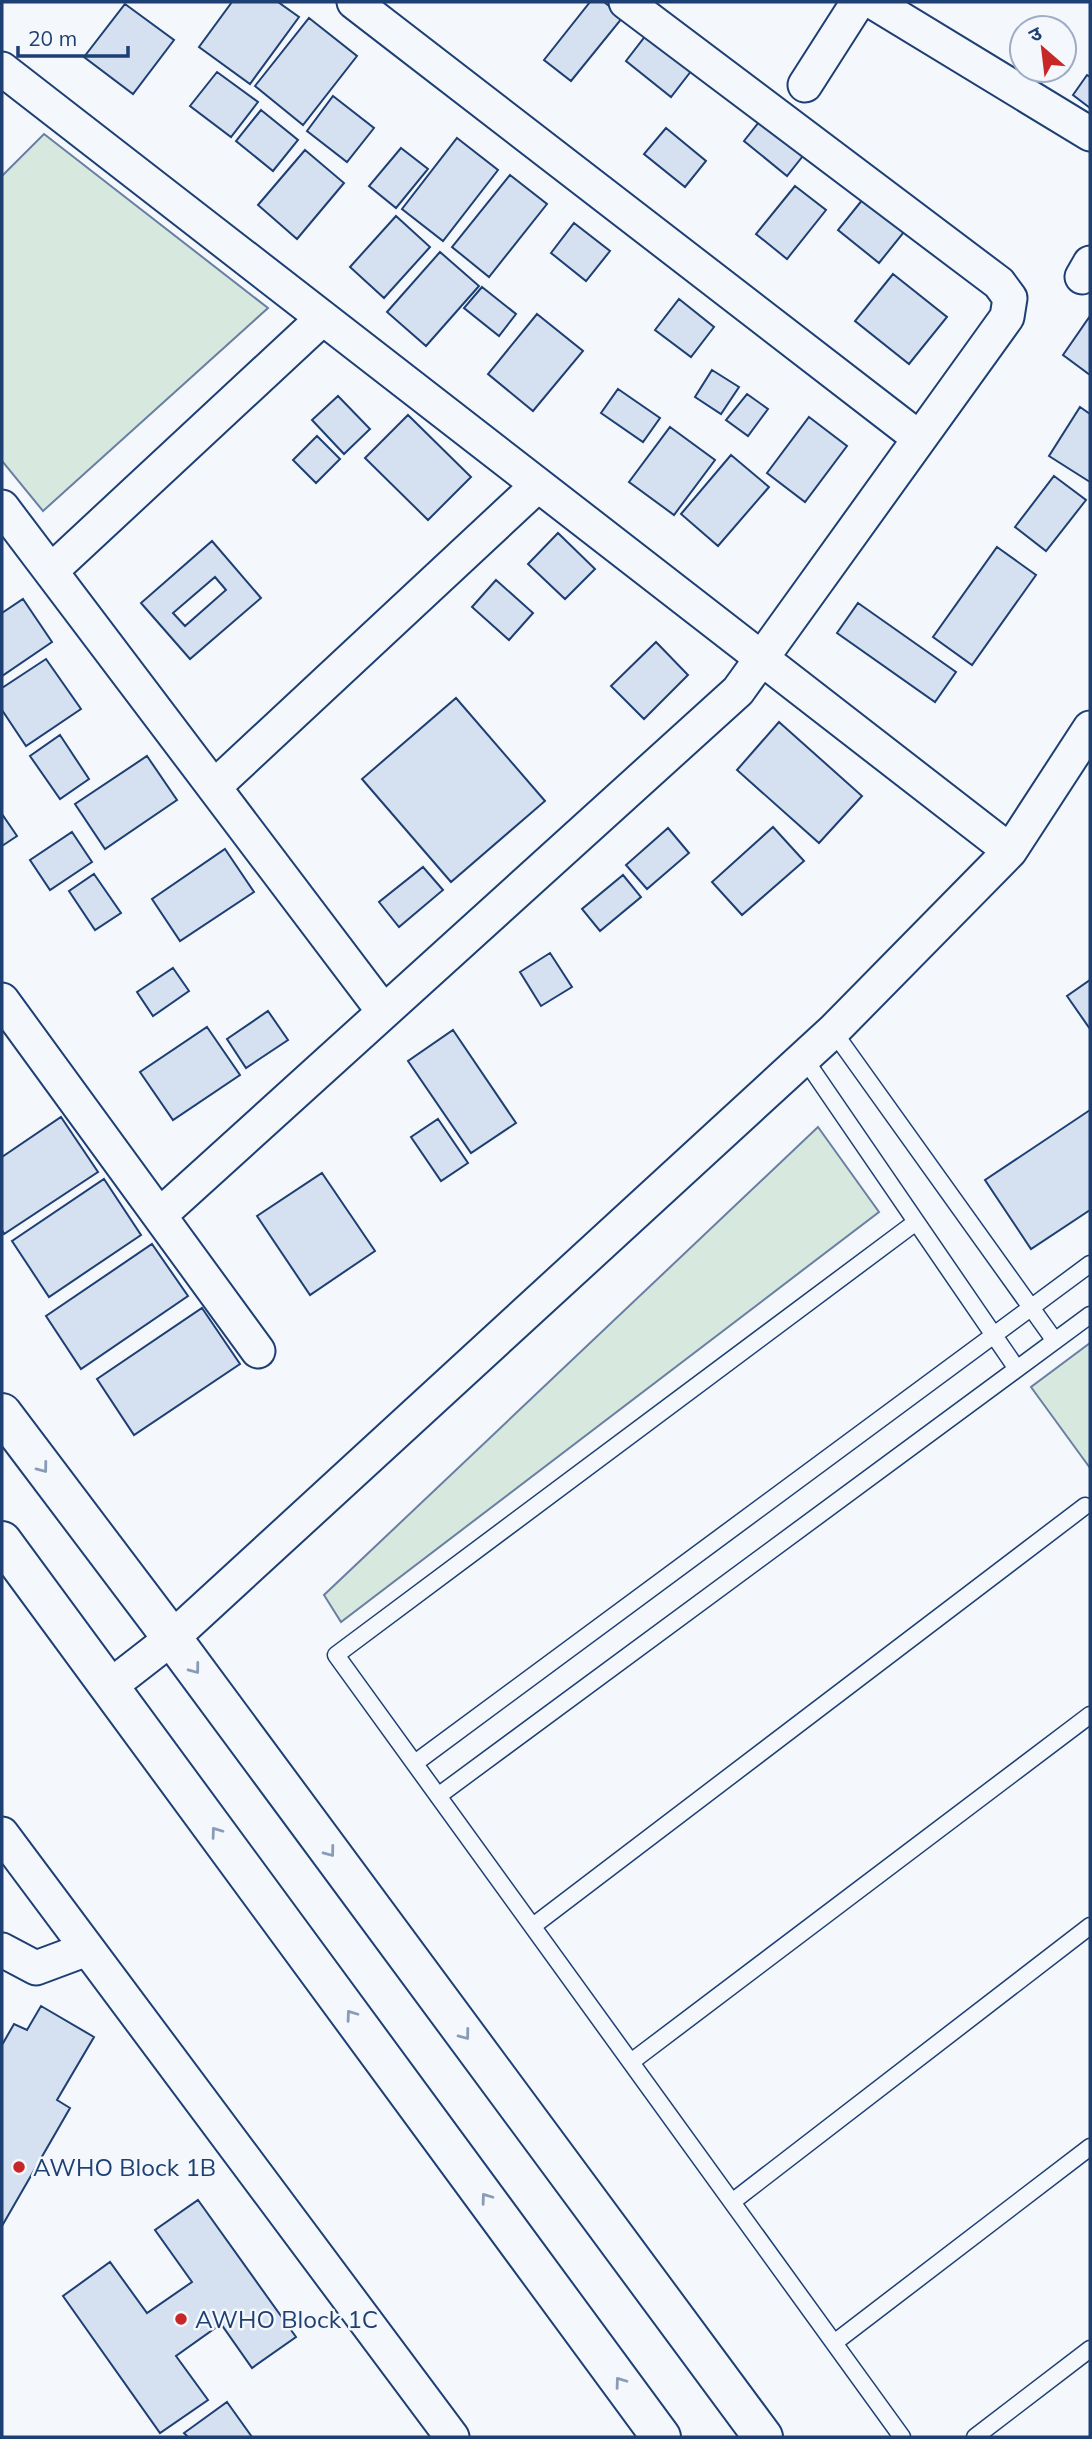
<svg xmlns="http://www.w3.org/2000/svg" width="1092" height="2439" viewBox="0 0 1092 2439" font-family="Mulish,'Noto Sans Devanagari',sans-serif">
<rect width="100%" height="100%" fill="#f4f7fb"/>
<path fill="#d7e8df" stroke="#687fa3" stroke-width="2" d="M44 134 268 308 43 511 2 461V176Z
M818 1127 879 1212 341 1622 324 1595Z
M1090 1343V1468L1031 1387Z"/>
<path fill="#d5e0f0" stroke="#1d3f73" stroke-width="2" fill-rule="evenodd" d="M232 2H278L299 17 250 84 199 47Z
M590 2H604L623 17 571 81 544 60Z
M125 4 174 40 133 94 84 57Z
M309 18 357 56 303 125 255 86Z
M650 30 695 66 671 97 626 61Z
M217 72 258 102 231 137 190 106Z
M1087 75 1090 77V108L1073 95Z
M333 96 374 128 347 162 307 131Z
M261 110 298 140 273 171 236 141Z
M763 117 806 152 787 176 744 141Z
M666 128 706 161 685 187 644 154Z
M457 138 498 170 443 241 402 209Z
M401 148 428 169 396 208 369 186Z
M305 150 344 183 297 239 258 205Z
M510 175 547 204 489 277 452 247Z
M795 186 826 210 787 259 756 234Z
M863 199 904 232 879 263 838 230Z
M396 216 430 247 384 298 350 267Z
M574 223 610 251 586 281 551 253Z
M440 252 479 286 426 346 387 312Z
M893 274 947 317 909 364 855 321Z
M482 287 516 314 499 336 464 308Z
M679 299 714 327 691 357 655 330Z
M537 314 583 351 533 411 488 374Z
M1090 316V375L1063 355Z
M712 370 739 387 721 414 695 397Z
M618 389 660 418 643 442 601 413Z
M747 394 768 409 748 436 726 420Z
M338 396 370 429 344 454 312 420Z
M1080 407 1090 414V482L1049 456Z
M408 415 471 477 428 520 365 458Z
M809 417 847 446 805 502 767 473Z
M670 427 715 460 674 515 629 482Z
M317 436 340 459 316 483 293 460Z
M731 455 769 487 718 546 681 514Z
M1054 476 1086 500 1046 551 1015 527Z
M558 533 595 569 565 599 528 564Z
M212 541 261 598 190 659 141 603ZM215 577 226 590 185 626 173 613Z
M997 547 1036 575 972 665 933 637Z
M496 580 533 613 509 640 472 607Z
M23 599 52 642 2 676V613Z
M858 603 956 672 935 702 837 633Z
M656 642 688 675 644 719 611 686Z
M46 659 81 709 26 746 2 710V688Z
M456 698 545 801 451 882 362 779Z
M779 722 862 796 819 843 737 770Z
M60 735 89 779 60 799 30 756Z
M147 756 177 800 105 849 75 804Z
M2 814 17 836 2 846Z
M773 827 804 861 742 915 712 882Z
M668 828 689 853 647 889 626 865Z
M72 832 92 862 50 890 30 860Z
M225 849 254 892 180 941 152 899Z
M423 867 443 890 399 927 379 902Z
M94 874 121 913 95 930 69 891Z
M623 875 641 897 600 931 582 909Z
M550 953 572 987 541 1006 520 972Z
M173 968 189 991 153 1016 137 992Z
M1090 980V1029L1067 996Z
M268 1011 288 1040 246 1068 227 1039Z
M207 1027 240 1075 173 1120 140 1072Z
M453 1030 516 1123 471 1153 408 1061Z
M1090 1110V1210L1031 1249 985 1180Z
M61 1117 98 1172 4 1234 2 1230V1157Z
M438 1119 468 1163 441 1181 411 1137Z
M322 1173 375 1251 310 1295 257 1216Z
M104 1179 141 1235 49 1297 12 1241Z
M152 1244 188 1296 81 1369 46 1316Z
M202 1308 240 1364 134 1435 97 1379Z
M41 2006 94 2037 57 2100 70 2108 2 2226V2045L14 2024 27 2030Z
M198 2200 296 2337 252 2368 221 2324 176 2356 208 2400 160 2433 63 2296 110 2262 147 2313 192 2282 155 2230Z
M227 2402 252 2437H188L184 2433Z"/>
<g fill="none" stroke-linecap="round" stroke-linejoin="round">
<defs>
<path id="service" d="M833 1031 1055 1341
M804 1058 1017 1369
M415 1763 1090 1264
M438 1796 1090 1315
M533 1926 1085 1506
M631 2062 1090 1715
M732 2202 1090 1926
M834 2343 1090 2147
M902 2437 336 1655 916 1222
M975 2437 1090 2349"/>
<path id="minor" d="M354 2 919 438
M873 2 1090 134
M2 69 1010 851
M805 85 858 2
M1082 277 1090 263
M2 507 384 1012
M51 571 323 318
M214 787 538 485
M2 1000 258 1351
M160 1215 738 691 1007 317 1010 298 999 283 626 2
M109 1687 172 1638 833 1031 1010 851 1090 728
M2 1834 452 2437
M2 1950 36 1968 87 1949"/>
<path id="tertiary" d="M2 1413 172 1638 763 2437
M2 1541 661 2437"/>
</defs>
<use href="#service" stroke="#1d3f73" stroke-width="19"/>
<use href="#minor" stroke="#1d3f73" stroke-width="37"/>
<use href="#tertiary" stroke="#1d3f73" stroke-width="42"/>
<use href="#service" stroke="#f4f7fb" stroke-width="16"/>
<use href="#minor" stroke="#f4f7fb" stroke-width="33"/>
<use href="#tertiary" stroke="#f4f7fb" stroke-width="38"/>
</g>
<defs><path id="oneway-chevron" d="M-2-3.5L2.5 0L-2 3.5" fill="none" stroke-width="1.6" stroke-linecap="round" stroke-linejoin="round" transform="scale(1.75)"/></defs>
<g stroke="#889bb7">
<use href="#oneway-chevron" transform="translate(43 1468) rotate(53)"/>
<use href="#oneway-chevron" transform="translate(195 1669) rotate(53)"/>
<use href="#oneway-chevron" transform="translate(216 1832) rotate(-126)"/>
<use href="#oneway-chevron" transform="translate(330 1852) rotate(53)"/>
<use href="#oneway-chevron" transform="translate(351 2015) rotate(-126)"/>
<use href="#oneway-chevron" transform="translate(465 2035) rotate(53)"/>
<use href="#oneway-chevron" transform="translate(486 2198) rotate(-126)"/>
<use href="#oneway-chevron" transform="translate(620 2382) rotate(-126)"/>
</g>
<g fill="#c62828" stroke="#f4f7fb" stroke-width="2.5">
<circle cx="19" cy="2167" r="7"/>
<circle cx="181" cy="2319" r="7"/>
</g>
<g text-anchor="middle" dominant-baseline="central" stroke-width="5" stroke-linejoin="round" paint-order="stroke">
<g font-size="24" fill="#1d3f73" stroke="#f4f7fb" text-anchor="start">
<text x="33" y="2167">AWHO Block 1B</text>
<text x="195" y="2319">AWHO Block 1C</text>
</g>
</g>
<rect width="1092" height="2439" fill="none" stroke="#1d3f73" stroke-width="7"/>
<g transform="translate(1043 49) rotate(332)"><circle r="33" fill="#f4f7fb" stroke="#9eadc5" stroke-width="2"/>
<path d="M0-5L12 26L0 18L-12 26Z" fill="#c62828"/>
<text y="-10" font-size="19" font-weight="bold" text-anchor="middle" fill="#1d3f73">उ</text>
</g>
<path d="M18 46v10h110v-10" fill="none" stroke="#1d3f73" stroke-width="3.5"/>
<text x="28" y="46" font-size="21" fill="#1d3f73" stroke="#f4f7fb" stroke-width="5" paint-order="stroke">20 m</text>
</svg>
